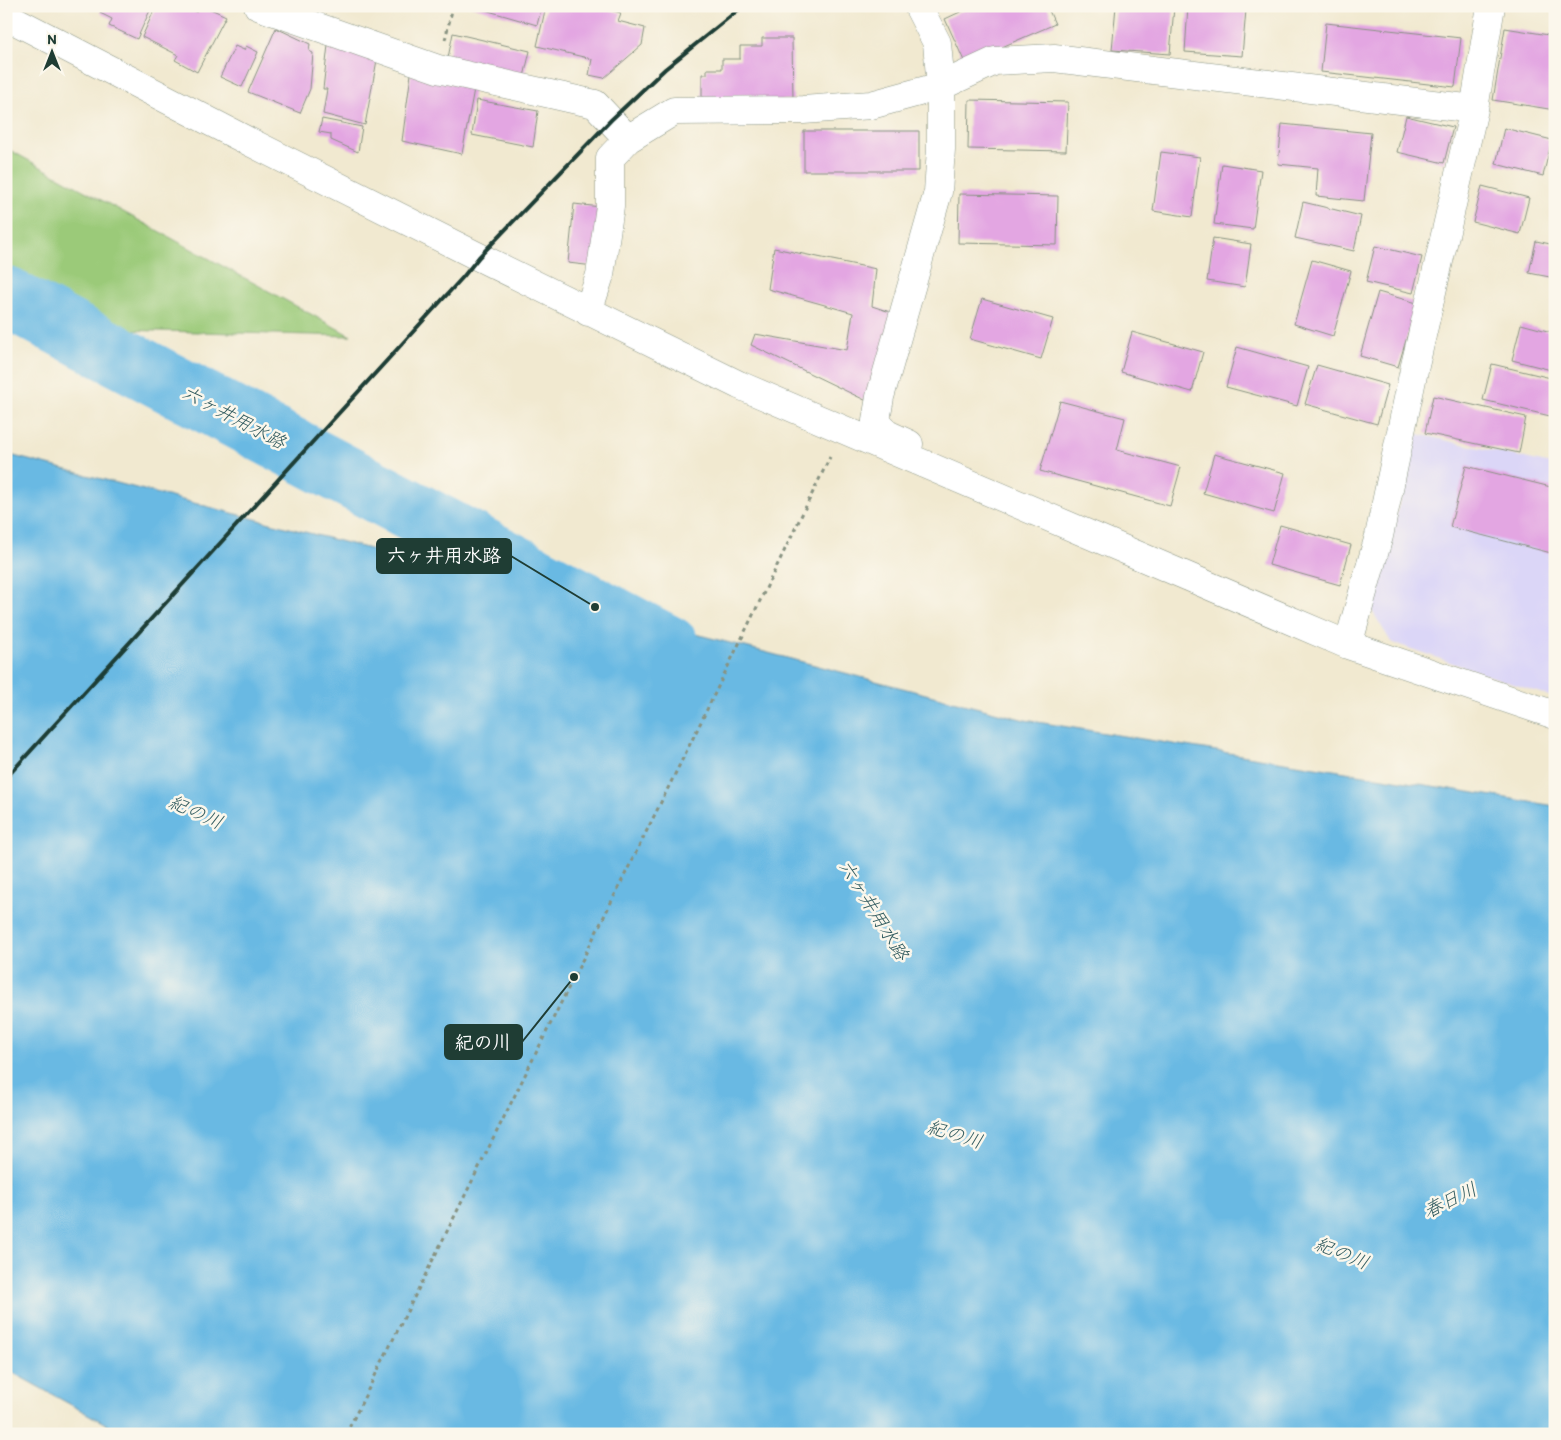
<svg xmlns="http://www.w3.org/2000/svg" width="1561" height="1440" viewBox="0 0 1561 1440" font-family="Itim,'Klee One',sans-serif">
<rect width="100%" height="100%" fill="#fbf7ec"/>
<filter id="ink" filterUnits="userSpaceOnUse"><feTurbulence type="fractalNoise" baseFrequency=".02" numOctaves="2"/><feDisplacementMap in="SourceGraphic" scale="10" xChannelSelector="R" yChannelSelector="G"/><feConvolveMatrix kernelMatrix="1 2 1 2 8 2 1 2 1" color-interpolation-filters="sRGB"/></filter>
<filter id="wash" filterUnits="userSpaceOnUse"><feTurbulence type="fractalNoise" baseFrequency=".0096" numOctaves="4" result="noise"/><feDisplacementMap in="SourceGraphic" scale="20" xChannelSelector="R" yChannelSelector="G"/><feGaussianBlur stdDeviation="1.12" result="paint"/><feColorMatrix in="noise" values="0 0 0 0 0 0 0 0 0 0 0 0 0 0 0 0 0 1.4 0 .05"/><feComposite in="paint" operator="in"/></filter>
<g filter="url(#wash)">
<rect width="100%" height="100%" fill="#f1e9d0"/>
<path fill="#dbd6f7" d="M1418 434 1555 465V698L1391 642 1371 609Z"/>
<path fill="#9bca79" stroke="#5d8456" d="M6 148 351 336 6 327Z"/>
<path fill="#69b9e3" stroke="#447b8c" d="M6 454 1025 720 1555 806V1434H124L6 1369Z"/>
<g fill="none" stroke-linecap="round" stroke-linejoin="round">
<path stroke="#69b9e3" stroke-width="61" d="M6 297 669 646"/>
</g>
<g id="blocks">
<path fill="#e3a6e2" d="M104 6H152L137 39 109 26 112 19 100 13Z
M156 6H185L197 12 200 6H204L226 16 197 72 175 60 178 55 142 37Z
M471 6H542L537 25Z
M546 6H596L621 13 618 21 645 28 642 45 604 78 589 75 592 59 537 46Z
M973 6H1047L1055 24 965 63 945 19Z
M1116 6 1174 7 1170 54 1112 50Z
M1188 6 1246 10 1242 56 1185 52Z
M1326 23 1461 38 1455 87 1321 72Z
M276 28 310 44 309 51 313 53 310 89 300 113 248 92Z
M1505 28 1555 36V110L1493 100Z
M453 33 530 51 523 81 447 63Z
M762 38H792L793 100 702 101V74H707V69H722V59H740V46H762Z
M328 45 377 60 365 125 323 114 327 89H323Z
M235 46 244 50 246 46 258 52 242 87 220 77Z
M411 74 474 89 462 154 402 141Z
M477 100 538 111 533 147 472 135Z
M969 100 1068 102 1066 151 968 149Z
M1406 116 1453 127 1444 163 1397 152Z
M322 119 362 127 358 152 331 140V134L319 132Z
M1282 124 1371 133 1364 201 1316 196 1318 168 1278 164Z
M1504 128 1552 140 1543 176 1496 164Z
M804 131H919V171H804Z
M1161 152 1200 157 1192 217 1153 211Z
M1222 164 1261 170 1253 229 1214 224Z
M1482 186 1529 198 1520 234 1473 222Z
M959 194 1058 196 1057 245 958 243Z
M1303 202 1361 216 1354 251 1295 238Z
M574 204 601 207 594 266 568 263Z
M1213 238 1251 244 1245 287 1207 281Z
M1536 241 1555 245V278L1529 273Z
M1375 246 1422 257 1413 293 1366 282Z
M774 248 876 269 872 306 896 314 871 403 751 345 755 334 847 350 853 313 768 289Z
M1312 260 1351 271 1333 336 1294 324Z
M1378 292 1417 303 1398 367 1360 356Z
M982 299 1053 319 1041 359 970 339Z
M1521 324 1555 333V371L1512 360Z
M1132 332 1203 352 1192 392 1121 372Z
M1237 347 1308 367 1297 406 1226 387Z
M1492 364 1555 379V396L1550 416 1483 400Z
M1317 365 1388 385 1377 424 1305 404Z
M1433 396 1526 417 1519 453 1425 433Z
M1060 401 1125 418 1117 450 1181 467 1170 506 1040 471Z
M1214 454 1285 473 1274 513 1203 493Z
M1466 466 1555 488V554L1450 527Z
M1280 525 1351 545 1340 585 1269 565Z"/>
</g>
</g>
<g filter="url(#ink)">
<use href="#blocks" fill-opacity="0" stroke="#889382" stroke-width="1"/>
<g fill="none" stroke-linecap="round" stroke-linejoin="round">
<defs>
<path id="minor" d="M258 6 438 69 595 104 628 139
M6 16 236 135 479 257 739 385 1348 645 1555 715
M588 312 600 275 610 206V158L628 139 674 111 803 110 871 105 941 86 995 61 1054 58 1474 109
M909 444 887 434 876 421 880 397 938 192 941 149V86L937 43 918 6
M1348 645 1379 536 1414 370 1474 109 1491 6"/>
</defs>
<use href="#minor" stroke="#889382" stroke-width="29"/>
<path stroke="#889382" stroke-width="3" stroke-dasharray="4 4" stroke-linecap="butt" d="M445 40 453 6
M346 1434 697 730 830 457"/>
<use href="#minor" stroke="#fff" stroke-width="28"/>
<path stroke="#1f3d34" stroke-width="4" d="M6 778 463 277 479 257 611 120 665 69 743 6"/>
</g>
</g>
<g text-anchor="middle" dominant-baseline="central" stroke-width="5" stroke-linejoin="round" paint-order="stroke">
<g font-size="19" font-style="italic" fill="#325c60" stroke="#fbf7ec">
<text transform="translate(234 417) rotate(28)">六ヶ井用水路</text>
<text transform="translate(196 812) rotate(24)">紀の川</text>
<text transform="translate(874 910) rotate(58)">六ヶ井用水路</text>
<text transform="translate(955 1134) rotate(17)">紀の川</text>
<text transform="translate(1450 1200) rotate(-26)">春日川</text>
<text transform="translate(1342 1253) rotate(22)">紀の川</text>
</g>
</g>
<path fill="none" stroke="#1f3d34" stroke-width="2" d="M595 607L511 556M574 977L522 1042"/>
<g fill="#1f3d34" stroke="#fbf7ec" stroke-width="2">
<circle cx="595" cy="607" r="5"/>
<circle cx="574" cy="977" r="5"/>
</g>
<g fill="#1f3d34" stroke="#1f3d34" stroke-width="2">
<rect x="377" y="539" width="134" height="34" rx="5"/>
<rect x="445" y="1025" width="77" height="34" rx="5"/>
</g>
<g font-size="19" text-anchor="middle" font-weight="bold" fill="#fff">
<text x="444" y="562">六ヶ井用水路</text>
<text x="483" y="1049">紀の川</text>
</g>
<rect width="1561" height="1440" fill="none" stroke="#fbf7ec" stroke-width="25"/>
<g transform="translate(52 52)" stroke="#fbf7ec" stroke-width="4" paint-order="stroke">
<path d="M0-4L9 19L0 12L-9 19Z" fill="#1f3d34"/>
<text y="-8" font-size="14" font-weight="bold" text-anchor="middle" fill="#1f3d34">N</text>
</g>
</svg>
